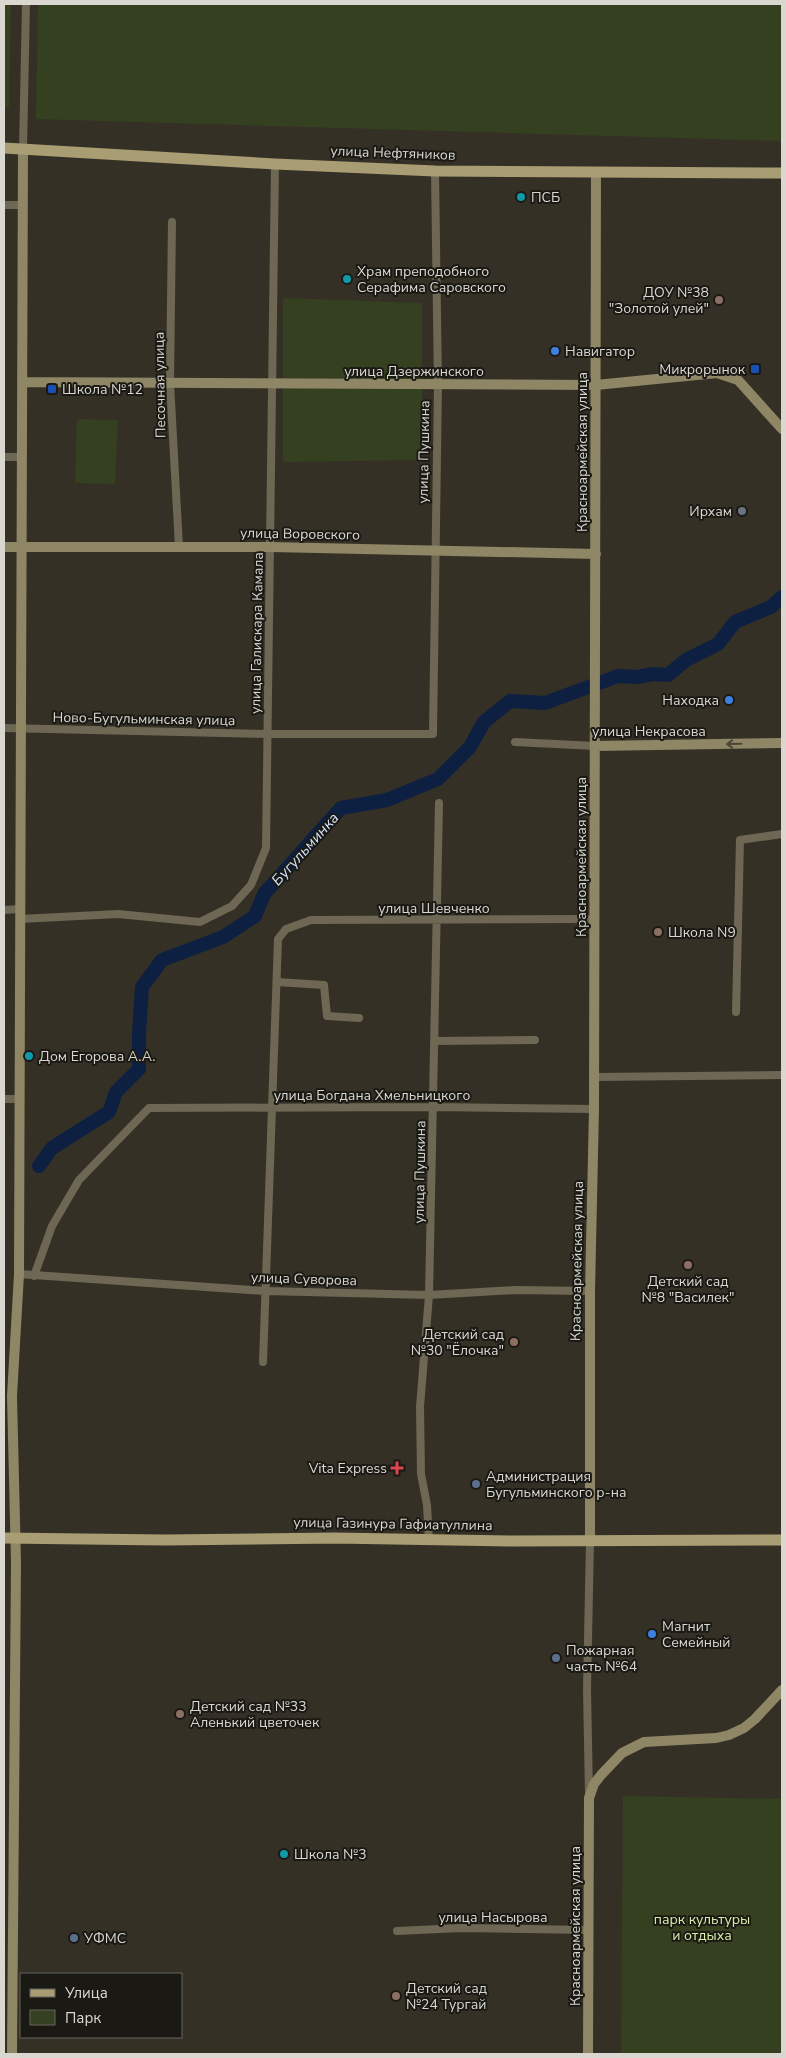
<svg xmlns="http://www.w3.org/2000/svg" width="786" height="2058" viewBox="0 0 786 2058" font-family="'Nunito Sans',sans-serif">
<rect width="100%" height="100%" fill="#353026"/>
<path fill="#354021" d="M4 4H11L9 107H4Z
M38 4H782V141L36 119Z
M283 298 422 303V460L283 462Z
M77 419 118 420 115 484 75 483Z
M623 1796 782 1799V2054H621Z"/>
<g fill="none" stroke-linecap="round" stroke-linejoin="round">
<path stroke="#0d2041" stroke-width="14" d="M39 1166 52 1148 109 1112 116 1092 139 1069V1033L142 987 162 960 223 937 255 916 264 894 341 808 387 800 438 779 470 747 484 722 510 701 545 703 618 676 637 677 653 674 668 675 686 660 718 644 735 622 771 607 782 597"/>
<path stroke="#6d6754" stroke-width="8" d="M23 149 26 4
M4 205H22
M172 222 170 383 179 547
M4 457H22
M4 728 268 734H433L438 385 435 171
M515 742 595 746
M4 910 20 909
M20 919 118 914 200 922 232 906 251 885 266 848 275 164
M277 982 324 985 327 1016 359 1018
M736 1012 740 840 782 834
M435 1041 535 1040
M595 1077 782 1075
M4 1099H19
M19 1274 265 1291 429 1295 515 1290 590 1291
M34 1276 52 1226 79 1180 149 1108 434 1107 594 1109
M263 1362 278 939 286 929 311 920 595 919
M429 1540 427 1505 421 1474 420 1407 429 1295 439 803
M589 1794 587 1689 590 1540
M397 1931 461 1928 588 1930"/>
<path stroke="#8f8666" stroke-width="10" d="M22 382 596 385 717 373 738 380 782 429
M4 547H271L596 554
M595 746 782 743
M590 1540V1291L594 1109 596 173
M12 2054 16 1563 12 1396 19 1274 23 149
M588 2054 589 1798 594 1784 601 1775 622 1753 644 1742 716 1738 729 1735 744 1728 755 1719 782 1690"/>
<path stroke="#a99d74" stroke-width="11" d="M4 148 275 164 435 171 782 173
M4 1538 165 1540 335 1538 513 1541 782 1540"/>
</g>
<defs><path id="oneway-shaft" d="M-6 0H5M1.5-3L5.5 0L1.5 3" fill="none" stroke-width="1.6" stroke-linecap="round" stroke-linejoin="round" transform="scale(1.25)"/></defs>
<use stroke="#494535" href="#oneway-shaft" transform="translate(734 744) rotate(179)"/>
<g fill="#0f9aa8" stroke="#1a1914" stroke-width="2">
<circle cx="521" cy="197" r="5"/>
<circle cx="347" cy="279" r="5"/>
<circle cx="29" cy="1056" r="5"/>
<circle cx="284" cy="1854" r="5"/>
</g>
<g fill="#8d6e63" stroke="#1a1914" stroke-width="2">
<circle cx="719" cy="300" r="5"/>
<circle cx="658" cy="932" r="5"/>
<circle cx="688" cy="1265" r="5"/>
<circle cx="514" cy="1342" r="5"/>
<circle cx="180" cy="1714" r="5"/>
<circle cx="396" cy="1996" r="5"/>
</g>
<g fill="#3f7fe0" stroke="#1a1914" stroke-width="2">
<circle cx="555" cy="351" r="5"/>
<circle cx="729" cy="700" r="5"/>
<circle cx="652" cy="1634" r="5"/>
</g>
<g fill="#1a4fb4" stroke="#1a1914" stroke-width="2">
<rect x="750" y="364" width="10" height="10" rx="2.5"/>
<rect x="47" y="384" width="10" height="10" rx="2.5"/>
</g>
<circle fill="#6b7280" stroke="#1a1914" stroke-width="2" cx="742" cy="511" r="5"/>
<path fill="#e0444e" stroke="#1a1914" stroke-width="2" d="M394.5 1460.5h5v5h5v5h-5v5h-5v-5h-5v-5h5z"/>
<g fill="#5c6f8a" stroke="#1a1914" stroke-width="2">
<circle cx="476" cy="1484" r="5"/>
<circle cx="556" cy="1658" r="5"/>
<circle cx="74" cy="1938" r="5"/>
</g>
<g text-anchor="middle" dominant-baseline="central" stroke-width="4" stroke-linejoin="round" paint-order="stroke">
<g font-size="14" fill="#d9d7d0" stroke="#1a1914">
<text transform="translate(393 153) rotate(2)">улица Нефтяников</text>
<text x="414" y="371">улица Дзержинского</text>
<text transform="translate(160 385) rotate(-91)">Песочная улица</text>
<text transform="translate(424 452) rotate(-89)">улица Пушкина</text>
<text transform="translate(582 452) rotate(-90)">Красноармейская улица</text>
<text transform="translate(300 534) rotate(1)">улица Воровского</text>
<text transform="translate(257 633) rotate(-89)">улица Галискара Камала</text>
<text transform="translate(144 719) rotate(1)">Ново-Бугульминская улица</text>
<text x="649" y="731">улица Некрасова</text>
<text transform="translate(581 857) rotate(-90)">Красноармейская улица</text>
<text x="434" y="908">улица Шевченко</text>
<text x="372" y="1095">улица Богдана Хмельницкого</text>
<text transform="translate(420 1172) rotate(-89)">улица Пушкина</text>
<text transform="translate(577 1261) rotate(-89)">Красноармейская улица</text>
<text transform="translate(304 1279) rotate(2)">улица Суворова</text>
<text transform="translate(393 1524) rotate(1)">улица Газинура Гафиатуллина</text>
<text x="493" y="1917">улица Насырова</text>
<text transform="translate(575 1926) rotate(-90)">Красноармейская улица</text>
</g>
<g font-size="14" fill="#d9d7d0" stroke="#1a1914" text-anchor="start">
<text x="531" y="197">ПСБ</text>
<text x="357" y="271">Храм преподобного<tspan x="357" dy="16">Серафима Саровского</tspan></text>
<text x="709" y="292" text-anchor="end">ДОУ №38<tspan x="709" dy="16">"Золотой улей"</tspan></text>
<text x="565" y="351">Навигатор</text>
<text x="745" y="369" text-anchor="end">Микрорынок</text>
<text x="62" y="389">Школа №12</text>
<text x="732" y="511" text-anchor="end">Ирхам</text>
<text x="719" y="700" text-anchor="end">Находка</text>
<text x="668" y="932">Школа N9</text>
<text x="39" y="1056">Дом Егорова А.А.</text>
<text x="688" y="1281" text-anchor="middle">Детский сад<tspan x="688" dy="16">№8 "Василек"</tspan></text>
<text x="504" y="1334" text-anchor="end">Детский сад<tspan x="504" dy="16">№30 "Ёлочка"</tspan></text>
<text x="387" y="1468" text-anchor="end">Vita Express</text>
<text x="486" y="1476">Администрация<tspan x="486" dy="16">Бугульминского р-на</tspan></text>
<text x="662" y="1626">Магнит<tspan x="662" dy="16">Семейный</tspan></text>
<text x="566" y="1650">Пожарная<tspan x="566" dy="16">часть №64</tspan></text>
<text x="190" y="1706">Детский сад №33<tspan x="190" dy="16">Аленький цветочек</tspan></text>
<text x="294" y="1854">Школа №3</text>
<text x="84" y="1938">УФМС</text>
<text x="406" y="1988">Детский сад<tspan x="406" dy="16">№24 Тургай</tspan></text>
</g>
<g font-size="14" fill="#d3efa7" stroke="#1a1914">
<text x="702" y="1919">парк культуры<tspan x="702" dy="16">и отдыха</tspan></text>
</g>
<g font-size="15" font-style="italic" fill="#d4e4fe" stroke="#1a1914">
<text transform="translate(305 849) rotate(-48)">Бугульминка</text>
</g>
</g>
<rect width="786" height="2058" fill="none" stroke="#d9d7d0" stroke-width="10"/>
<rect x="20" y="1973" width="162" height="65" fill="#1a1914" stroke="#66655f"/>
<rect x="30" y="1989" width="25" height="8" fill="#a99d74" stroke="#66655f"/>
<text x="65" y="1998" font-size="15" fill="#d9d7d0">Улица</text>
<rect x="30" y="2010" width="25" height="15" fill="#354021" stroke="#66655f"/>
<text x="65" y="2023" font-size="15" fill="#d9d7d0">Парк</text>
</svg>
